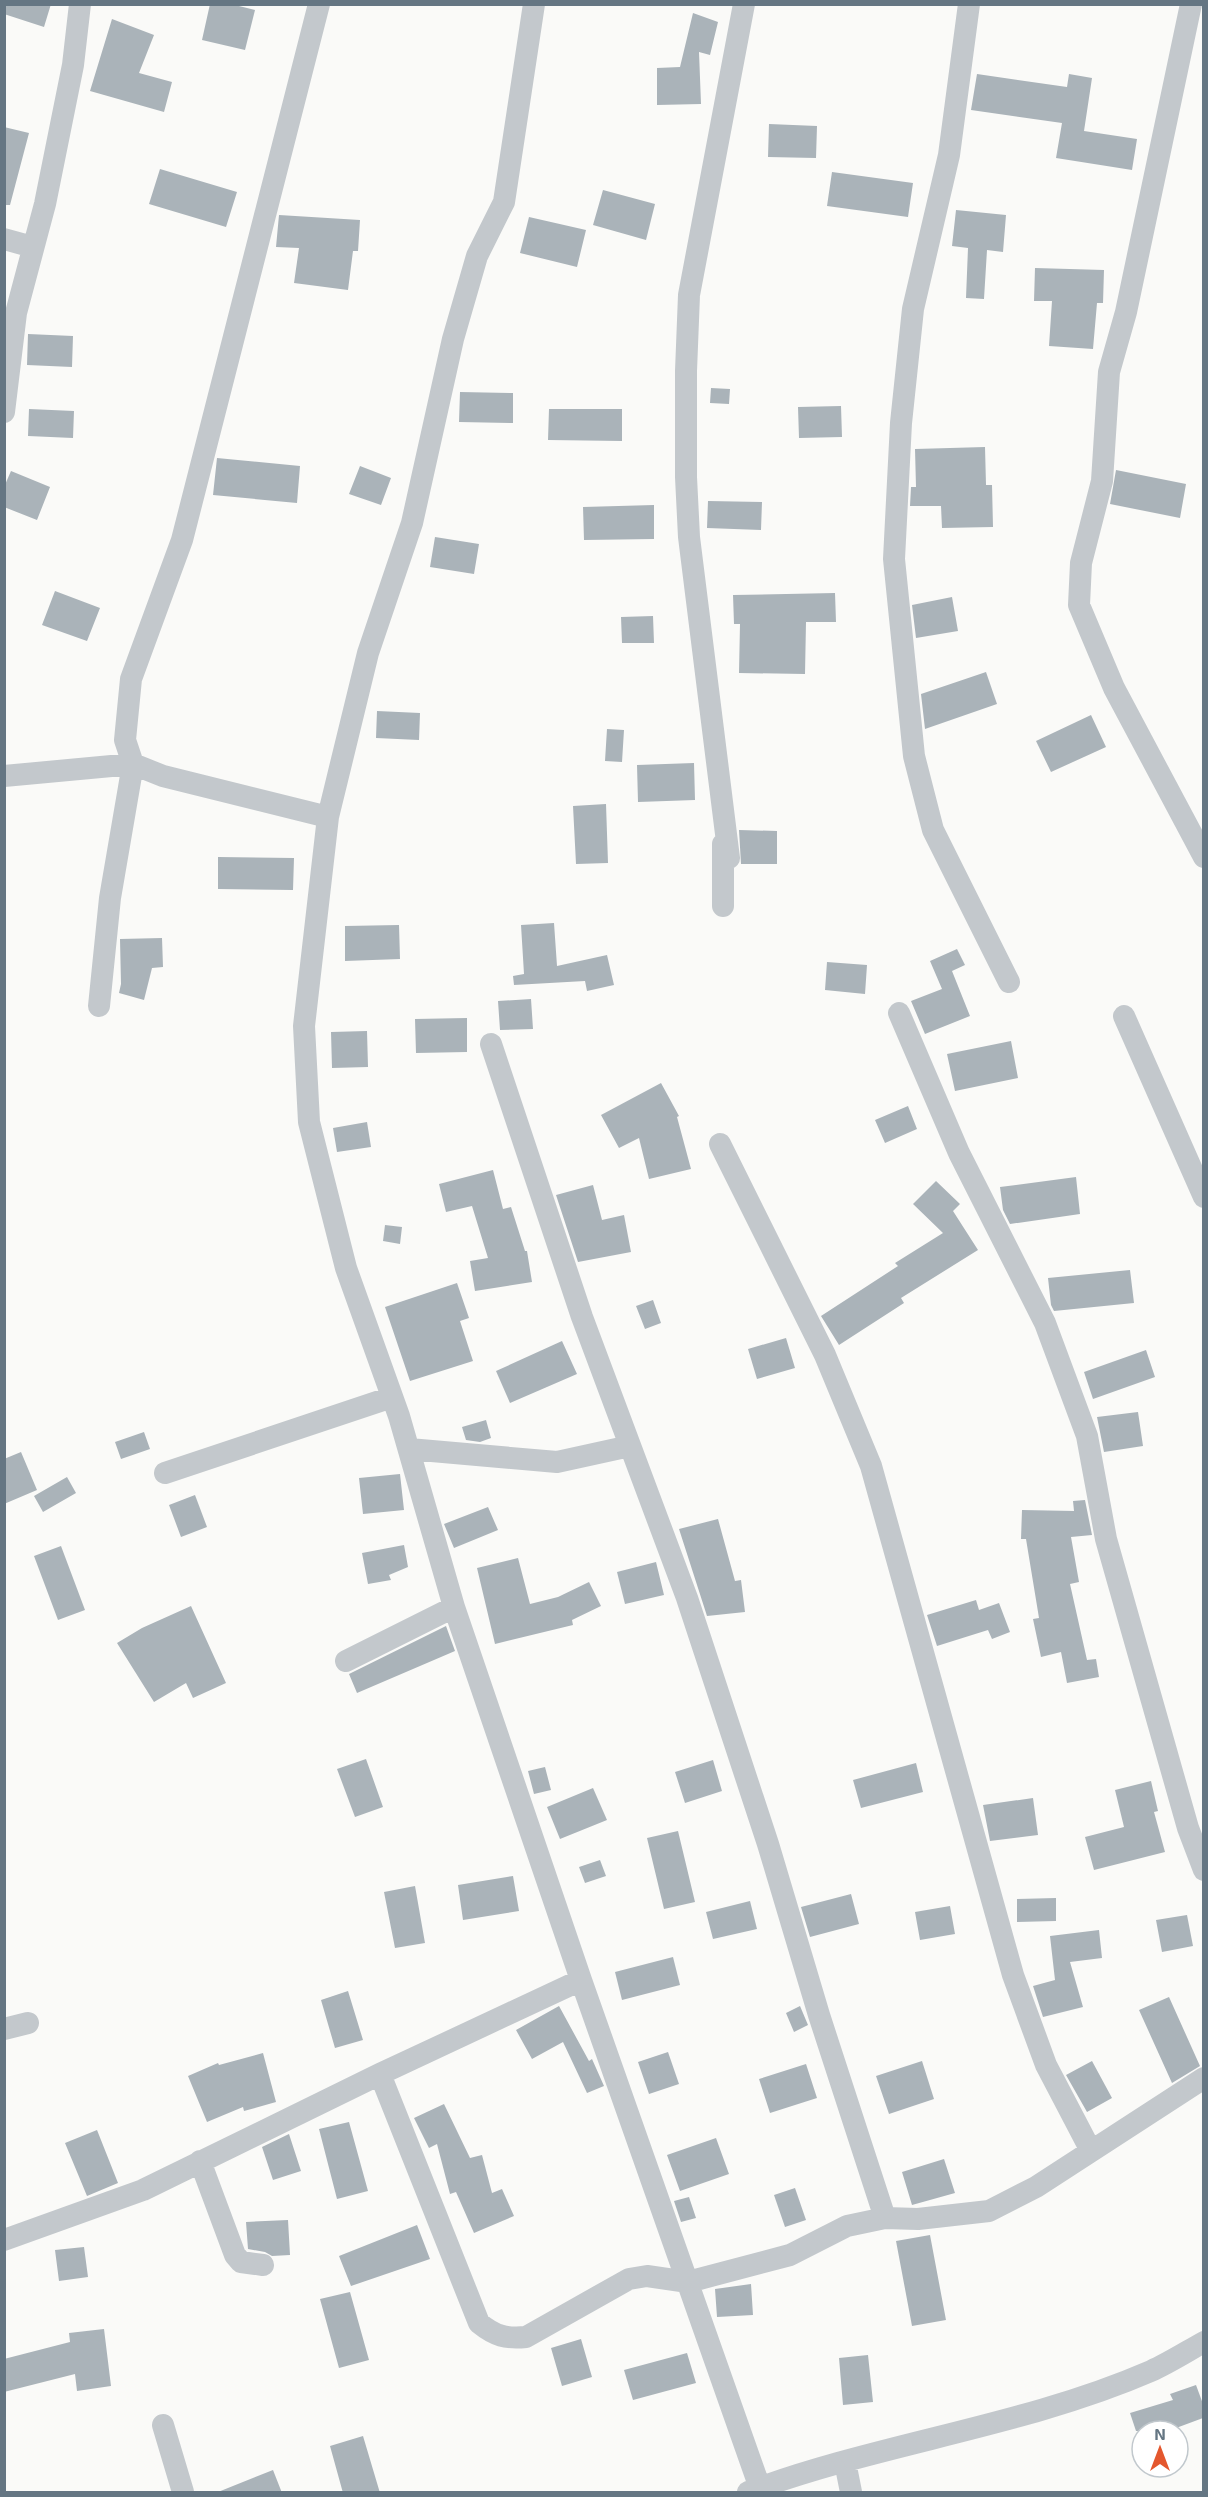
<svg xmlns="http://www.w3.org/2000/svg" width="1208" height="2497" viewBox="0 0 1208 2497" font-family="'Exo 2',sans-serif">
<rect width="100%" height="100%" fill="#fafaf8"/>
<path fill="#aab3b9" d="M4 4H51L44 27 4 14Z
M210 4H231L255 10 245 50 202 40Z
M693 13 718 22 710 55 699 52 701 104 657 105V68L680 67Z
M112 19 154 35 139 73 172 82 164 112 90 91Z
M977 74 1067 87 1069 74 1092 78 1084 131 1137 139 1132 170 1056 158 1062 123 971 110Z
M769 124 817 126 816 158 768 157Z
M4 127 29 133 10 205H4Z
M160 169 237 192 226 227 149 204Z
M832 172 913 183 908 217 827 206Z
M603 190 655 204 646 240 593 225Z
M956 210 1006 215 1003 252 987 250 984 299 966 298 968 248 952 246Z
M279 215 360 220 358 251H353L348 290 294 283 299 248 276 247Z
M529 217 586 230 577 267 520 253Z
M1035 268 1104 270 1103 303H1097L1093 349 1049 346 1052 301H1034Z
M28 334 73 336 72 367 27 365Z
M711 388 730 389 729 404 710 403Z
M460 392 513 393V423L459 422Z
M841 406 842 437 799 438 798 407Z
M29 409 74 411 73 438 28 436Z
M549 409H622V441L548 440Z
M985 447 986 485H992L993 527 942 528 941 506H910L911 487H916L915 449Z
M217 458 300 466 297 503 213 495Z
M360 466 391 478 381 505 349 494Z
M1116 470 1186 484 1180 518 1110 504Z
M11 471 50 487 37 520 4 507V487Z
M708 501 762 502 761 530 707 528Z
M654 505V539L584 540 583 507Z
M435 537 479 544 474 574 430 567Z
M55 591 100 608 87 641 42 625Z
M835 593 836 622H806L805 674 739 673 740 624H734L733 595Z
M952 597 958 631 916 638 912 605Z
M653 616 654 643H622L621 617Z
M986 672 997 704 925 729 921 694Z
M377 711 420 713 419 740 376 738Z
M1091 715 1106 747 1051 772 1036 741Z
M607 729 624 730 622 762 605 761Z
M694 763 695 800 638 802 637 765Z
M606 804 608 863 576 864 573 806Z
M739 830 777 831V864H741Z
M218 857 294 858 293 890 218 889Z
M554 923 557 966 607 955 614 985 587 991 585 981 514 985 513 976 524 974 521 925Z
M399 925 400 959 345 961V926Z
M162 938 163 967 152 968 144 1000 119 993 121 984 120 939Z
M957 949 965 965 952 971 970 1016 925 1034 911 1001 942 989 930 961Z
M827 962 867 965 865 994 825 990Z
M531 999 533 1029 500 1030 498 1001Z
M467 1018V1052L416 1053 415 1019Z
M367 1031 368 1067 332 1068 331 1032Z
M1011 1041 1018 1078 955 1091 947 1054Z
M661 1083 679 1116 677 1117 691 1169 649 1179 639 1138 619 1148 601 1115Z
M908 1106 917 1129 885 1143 875 1120Z
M367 1122 371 1147 337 1152 333 1128Z
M493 1170 503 1209 511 1207 525 1251H527L532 1282 475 1291 470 1261 488 1258 472 1206 446 1212 439 1184Z
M1076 1177 1080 1214 1010 1224 1003 1210 1000 1187Z
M936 1181 960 1204 953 1211 978 1250 901 1298 904 1303 839 1345 821 1316 898 1266 895 1263 943 1233 913 1204Z
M593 1185 602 1220 624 1215 631 1252 578 1262 556 1195Z
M385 1225 402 1227 400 1244 383 1241Z
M1130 1270 1134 1303 1054 1311 1051 1305 1048 1278Z
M457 1283 469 1318 460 1321 473 1361 410 1381 385 1307Z
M653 1300 661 1323 645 1329 636 1306Z
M786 1338 795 1368 757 1379 748 1349Z
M562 1341 577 1374 510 1403 496 1371Z
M1146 1350 1155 1377 1093 1399 1084 1372Z
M1138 1412 1143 1446 1104 1452 1097 1417Z
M486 1420 491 1438 480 1442 466 1440 462 1427Z
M144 1432 150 1449 121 1459 115 1442Z
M21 1452 37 1490 4 1504V1459Z
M400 1474 404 1510 363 1514 359 1478Z
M67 1477 76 1493 43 1512 34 1496Z
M195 1495 207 1527 181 1537 169 1505Z
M1085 1500 1092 1535 1071 1537 1079 1582 1070 1584 1087 1660 1096 1659 1099 1677 1067 1683 1061 1652 1041 1657 1033 1619 1039 1618 1026 1539H1021L1022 1510 1074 1511 1073 1501Z
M488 1507 498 1530 454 1548 444 1524Z
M718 1519 735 1581 741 1580 745 1612 707 1616 679 1529Z
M404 1545 408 1567 389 1575 391 1580 368 1584 362 1553Z
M61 1546 85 1610 58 1620 34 1556Z
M518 1558 530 1604 558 1597 589 1582 601 1606 572 1620 573 1625 495 1644 477 1568Z
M656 1562 664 1595 625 1604 617 1572Z
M976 1600 979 1610 999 1603 1010 1632 992 1639 988 1630 937 1646 927 1615Z
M191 1606 226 1683 193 1698 186 1683 154 1702 117 1643 142 1628Z
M446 1626 455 1651 357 1693 349 1674Z
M366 1759 383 1807 355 1817 337 1769Z
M713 1760 722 1791 685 1803 675 1772Z
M916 1763 923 1792 861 1808 853 1780Z
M545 1767 551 1790 534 1794 528 1771Z
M1151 1781 1158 1811 1154 1812 1165 1852 1094 1870 1085 1837 1124 1827 1115 1790Z
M593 1788 607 1820 560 1839 547 1807Z
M1033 1798 1038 1835 990 1841 983 1805Z
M678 1831 695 1902 664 1909 647 1838Z
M600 1860 606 1876 585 1883 579 1867Z
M513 1876 519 1911 463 1920 458 1885Z
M415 1886 425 1943 395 1948 384 1892Z
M851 1894 859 1924 810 1937 801 1907Z
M1056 1898V1921L1017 1922V1899Z
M750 1901 757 1929 713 1939 706 1912Z
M950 1906 955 1934 920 1940 915 1912Z
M1187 1915 1193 1946 1162 1952 1156 1920Z
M1099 1930 1102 1958 1070 1962 1083 2007 1043 2017 1033 1986 1055 1980 1050 1936Z
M673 1957 680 1985 622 2000 615 1972Z
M348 1991 363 2040 335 2048 321 2000Z
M1169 1997 1200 2066 1172 2083 1139 2010Z
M559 2006 589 2061 592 2059 604 2086 587 2093 563 2042 532 2059 516 2030Z
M800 2006 808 2025 794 2032 786 2013Z
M668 2052 679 2084 649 2094 638 2062Z
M263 2053 276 2102 244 2111 243 2107 207 2122 188 2076 218 2063 219 2065Z
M922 2061 934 2099 889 2114 876 2076Z
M1092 2061 1112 2098 1087 2112 1066 2075Z
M806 2064 817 2098 770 2113 759 2079Z
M444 2104 470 2158 482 2155 492 2193 502 2189 514 2216 474 2233 456 2192 450 2194 437 2144 429 2148 414 2118Z
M349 2122 368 2191 337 2199 319 2129Z
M97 2130 118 2183 87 2196 65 2143Z
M289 2134 301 2171 273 2180 262 2147Z
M716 2138 729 2174 680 2191 667 2155Z
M944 2159 955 2193 912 2205 902 2172Z
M795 2188 806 2220 785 2227 774 2195Z
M689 2197 696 2218 681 2222 674 2201Z
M288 2220 290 2255 272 2256 265 2252 248 2249 246 2222Z
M417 2225 430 2259 351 2286 339 2256Z
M930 2235 946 2320 912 2326 896 2241Z
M84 2247 88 2277 59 2281 55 2250Z
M751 2284 753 2315 717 2317 715 2289Z
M350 2292 369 2360 339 2368 320 2299Z
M104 2329 111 2386 77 2391 75 2374 4 2392V2359L70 2342 69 2333Z
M581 2339 592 2377 562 2386 551 2348Z
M687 2353 696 2383 633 2400 624 2370Z
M868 2355 873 2402 843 2405 839 2358Z
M1196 2385 1203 2404V2418L1168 2431H1136L1130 2413 1173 2400 1170 2394Z
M363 2436 380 2493H343L330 2446Z
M273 2470 282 2493H218V2492Z"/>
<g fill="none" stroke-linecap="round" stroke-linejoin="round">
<path stroke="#c3c8cc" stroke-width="22" d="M319 4 182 540 131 679 125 740 133 764 163 776 328 817
M534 4 504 202 477 256 453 339 412 523 368 653 328 817 304 1026 309 1122 346 1268 399 1416 454 1607 581 1980 760 2488
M969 4 949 155 913 309 901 423 894 559 914 756 933 830 1009 982
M1191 4 1126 312 1109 372 1102 481 1081 563 1079 605 1114 688 1204 857
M4 239 33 247
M4 412 16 313 45 204 73 65 80 4
M4 776 133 764 110 898 99 1006
M723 844V906
M729 858 689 537 686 477V371L689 295 744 4
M899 1013 959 1153 1045 1323 1087 1436 1106 1539 1188 1828 1204 1870
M1124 1016 1204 1197
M491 1044 582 1317 687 1598 768 1844 819 2015 885 2218
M720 1144 825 1355 871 1466 1013 1975 1046 2065 1091 2151
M409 1449 557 1462 630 1446
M165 1473 392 1397
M346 1661 454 1607
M4 2029 28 2023
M380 2074 479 2323C495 2336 506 2339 526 2337L629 2279 647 2276 688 2282 790 2255 847 2226 885 2218 918 2219 989 2211 1036 2187 1204 2078
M200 2161 235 2255 241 2262 263 2265
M4 2240 143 2190 380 2074 581 1980
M163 2425 183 2492
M845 2462 851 2492
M748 2492C879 2443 1022 2427 1151 2371 1169 2363 1186 2352 1204 2342"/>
</g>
<rect width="1208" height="2497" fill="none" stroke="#657683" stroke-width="12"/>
<g transform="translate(1160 2449)"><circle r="28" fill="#ffffff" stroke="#c1c8cd" stroke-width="1.5"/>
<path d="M0-4.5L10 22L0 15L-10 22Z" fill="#e4572e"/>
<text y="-9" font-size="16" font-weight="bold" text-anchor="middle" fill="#657683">N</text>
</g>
</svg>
